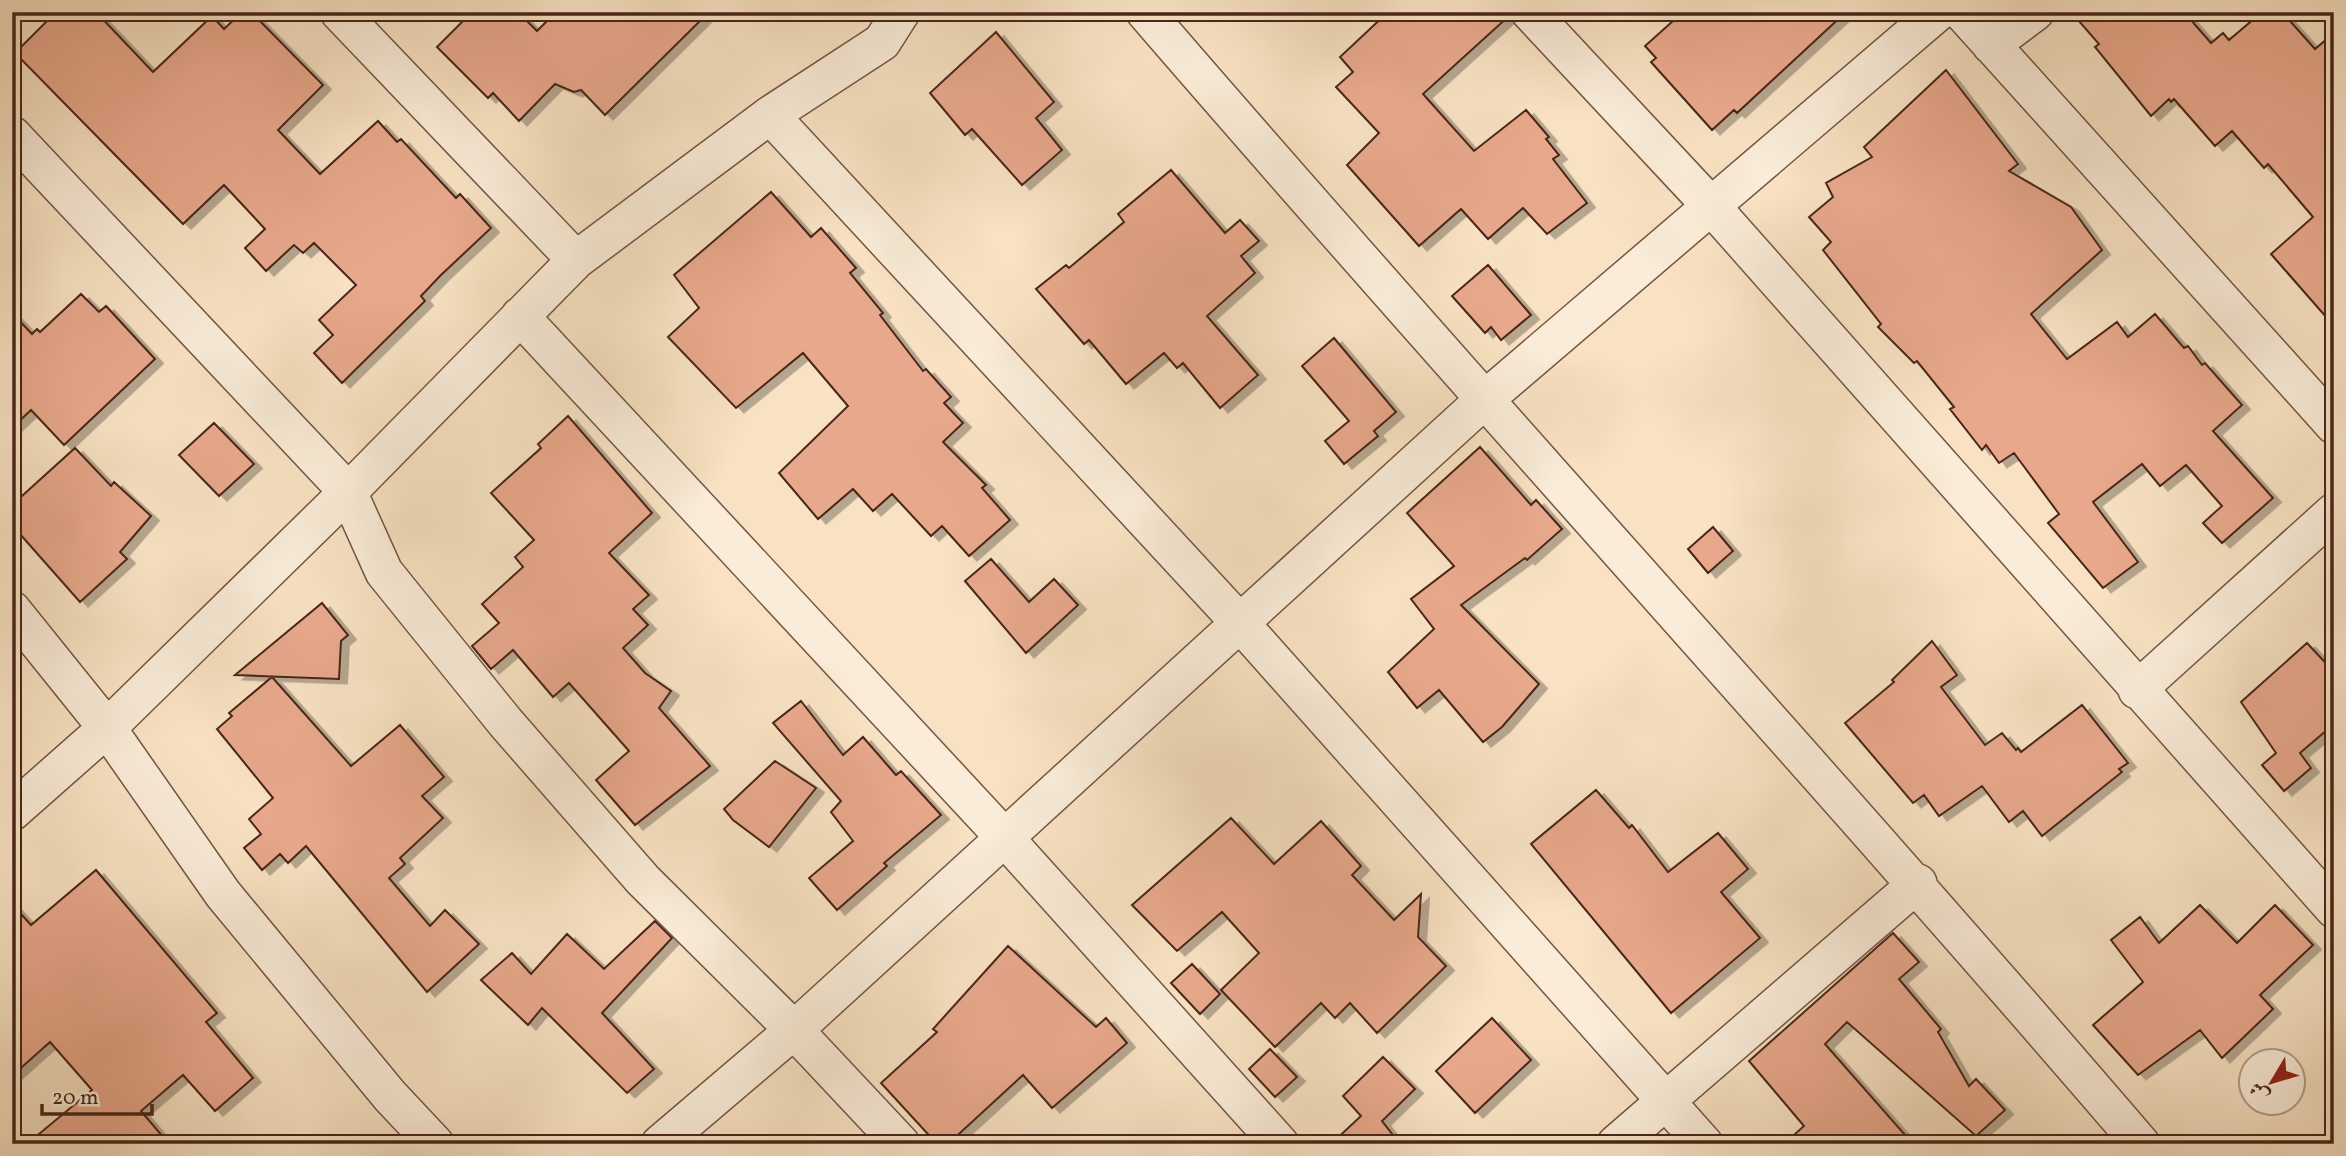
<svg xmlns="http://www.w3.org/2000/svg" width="2346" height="1156" viewBox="0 0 2346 1156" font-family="Vollkorn,Amiri,serif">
<defs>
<filter id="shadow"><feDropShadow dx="8" dy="4.5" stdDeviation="0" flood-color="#0004"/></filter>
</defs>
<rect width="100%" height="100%" fill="#f8e2c3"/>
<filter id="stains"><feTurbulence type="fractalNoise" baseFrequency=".00286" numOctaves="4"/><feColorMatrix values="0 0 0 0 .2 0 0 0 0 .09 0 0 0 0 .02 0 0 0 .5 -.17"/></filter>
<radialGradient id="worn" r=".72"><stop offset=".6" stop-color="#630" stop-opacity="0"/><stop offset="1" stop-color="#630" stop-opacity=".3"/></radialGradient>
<path fill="#e8a88c" stroke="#482618" stroke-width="2" filter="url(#shadow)" d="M56 12H96L153 72 212 16 224 29 242 12H251L323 85 278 130 320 174 378 121 397 142 401 139 456 198 460 194 491 228 440 276 421 296 425 301 342 383 314 353 333 335 319 320 356 285 314 243 303 253 294 245 266 271 245 248 265 229 224 185 183 224 15 53Z
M472 12H518L537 31 556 12H709L605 115 581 90 574 92 555 84 519 121 493 93 488 98 437 47Z
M1388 12H1510L1509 16 1423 94 1474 151 1526 110 1549 137 1546 139 1559 155 1553 159 1587 203 1547 234 1523 208 1488 239 1461 209 1419 246 1347 165 1379 133 1336 87 1353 72 1340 57Z
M1683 12H1846L1737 113 1734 110 1712 130 1651 62 1656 58 1645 46Z
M2071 12H2184L2211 43 2223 33 2229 40 2262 12H2282L2315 49 2334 33V326L2271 254 2313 217 2268 164 2264 168 2232 131 2215 146 2174 99 2171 102 2169 99 2151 116 2095 47 2099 44Z
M996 32 1054 102 1036 118 1062 150 1022 185 972 129 965 135 930 93Z
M1946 70 2018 164 2009 171 2071 207 2102 250 2031 314 2067 359 2117 322 2128 337 2155 314 2184 348 2188 346 2202 365 2205 363 2242 405 2213 431 2273 498 2222 543 2203 523 2222 506 2186 465 2160 486 2142 464 2093 502 2138 562 2103 588 2048 523 2059 514 2014 453 1999 463 1986 445 1982 450 1950 409 1954 407 1917 361 1914 363 1878 327 1881 324 1823 250 1831 242 1809 217 1833 197 1826 183 1872 157 1864 147Z
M1171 170 1225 233 1240 220 1259 241 1241 256 1255 273 1207 316 1258 375 1220 408 1183 363 1177 368 1164 353 1126 384 1089 340 1084 344 1036 289 1066 265 1069 268 1124 222 1118 214Z
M771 192 811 237 821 228 856 268 850 273 883 313 880 315 923 371 926 369 951 397 944 403 963 423 943 442 986 485 982 488 1010 520 969 556 942 526 931 536 892 494 873 511 853 489 818 519 779 473 848 406 803 353 736 408 668 337 699 308 674 275Z
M1488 265 1531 315 1501 340 1491 327 1485 333 1452 296Z
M81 294 99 312 106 306 155 359 64 445 31 410 12 428V313L32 334 37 329 40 332Z
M1334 338 1396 412 1374 431 1378 436 1344 464 1325 441 1349 421 1302 366Z
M568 416 652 513 609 553 649 595 633 609 648 625 623 648 645 673 671 691 659 708 710 766 635 825 596 780 629 751 569 683 553 697 513 650 491 669 472 646 499 623 482 604 523 567 515 557 534 540 491 493 541 448 538 444Z
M214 423 254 464 219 496 179 455Z
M1480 447 1531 505 1536 500 1562 529 1527 560 1525 558 1461 605 1539 684 1502 727 1483 742 1439 690 1417 708 1388 672 1434 629 1411 599 1454 566 1407 513Z
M75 448 111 486 114 482 151 516 120 552 127 559 80 602 12 525V505Z
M1713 527 1733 551 1708 573 1688 549Z
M991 559 1029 602 1054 579 1078 605 1026 653 965 581Z
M322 603 348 635 341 641 339 679 235 675Z
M1932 641 1957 675 1941 687 1985 745 2002 733 2016 750 2018 748 2021 752 2082 705 2128 763 2119 769 2122 772 2042 836 2023 811 2009 822 1982 786 1939 816 1924 795 1913 803 1845 723 1894 682 1892 680Z
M2307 643 2334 672V724L2300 753 2311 768 2284 791 2262 765 2276 753 2241 702Z
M272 677 351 766 400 725 444 777 422 796 443 818 400 858 405 864 389 878 430 926 445 910 479 944 427 992 306 846 288 863 280 854 262 870 244 848 261 834 249 819 273 798 217 729 232 716 229 713Z
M801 701 843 755 863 737 896 775 901 771 941 815 884 863 887 866 837 910 809 878 853 841 831 812 841 801 773 723Z
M775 761 816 788 769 847 733 820 724 809Z
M1596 790 1629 828 1632 825 1668 872 1718 833 1748 869 1721 892 1760 938 1671 1013 1531 844Z
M1231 818 1274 864 1321 821 1361 866 1352 875 1394 920 1421 894 1418 937 1446 966 1377 1033 1350 1003 1335 1018 1321 1003 1275 1047 1221 990 1259 953 1222 912 1177 951 1132 905Z
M96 870 217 1013 206 1022 253 1078 215 1111 183 1075 141 1111 169 1144H27L92 1090 50 1042 12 1076V904L31 925Z
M2200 905 2237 943 2275 905 2313 945 2260 995 2273 1009 2222 1058 2200 1030 2138 1075 2093 1025 2143 982 2111 940 2140 917 2159 943Z
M655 921 672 938 602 1013 654 1069 627 1093 542 1008 528 1025 481 980 512 953 531 974 567 934 604 969Z
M1893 933 1919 962 1899 979 1941 1029 1938 1032 1969 1086 1976 1079 2005 1110 1976 1136 1847 1022 1825 1044 1913 1144H1784L1804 1126 1749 1061Z
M1008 946 1096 1027 1106 1018 1127 1043 1052 1108 1023 1075 948 1144H937L881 1083 937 1032 933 1029Z
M1192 964 1220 994 1200 1014 1171 983Z
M1492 1018 1531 1060 1475 1113 1436 1071Z
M1270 1049 1297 1077 1275 1097 1249 1069Z
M1383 1057 1415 1089 1382 1121 1400 1144H1331L1361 1116 1343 1096Z"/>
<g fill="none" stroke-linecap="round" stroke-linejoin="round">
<defs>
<path id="minor" d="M339 12 576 260
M1145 12C1473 393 1814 763 2141 1144
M1530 12 1712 207 2334 909
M1962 12 2334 425
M1991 45 2035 12
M770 115 1240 623 1704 1144
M12 135 348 492 384 572 506 723 643 880 794 1030 901 1144
M520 316 1003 836 1280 1144
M12 610 107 728 223 894 390 1096 435 1144
M2137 690 2334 512
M12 812 107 728 348 492 576 260 770 115 882 42 901 12
M660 1144 794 1030 1483 401 1938 12
M1616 1144 1918 883"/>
</defs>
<use href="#minor" stroke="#745543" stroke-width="40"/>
<use href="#minor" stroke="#faecd8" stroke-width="37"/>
</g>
<rect width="2346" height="1156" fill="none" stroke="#f8e2c3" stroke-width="42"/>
<rect x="14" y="14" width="2318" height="1128" fill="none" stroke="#482618" stroke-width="3.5"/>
<rect x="21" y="21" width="2304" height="1114" fill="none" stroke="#482618" stroke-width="2"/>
<g transform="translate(2272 1082) rotate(232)"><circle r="33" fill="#faecd8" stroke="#b39d8b" stroke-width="2"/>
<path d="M0-5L12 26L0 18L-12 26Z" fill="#8f2418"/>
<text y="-10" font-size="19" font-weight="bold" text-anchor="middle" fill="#482618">ش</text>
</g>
<path d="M42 1104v10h110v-10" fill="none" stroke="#482618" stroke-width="3.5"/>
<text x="52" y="1104" font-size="21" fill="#482618" stroke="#faecd8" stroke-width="5" paint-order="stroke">20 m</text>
<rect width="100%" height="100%" filter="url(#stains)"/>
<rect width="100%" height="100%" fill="url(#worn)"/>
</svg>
